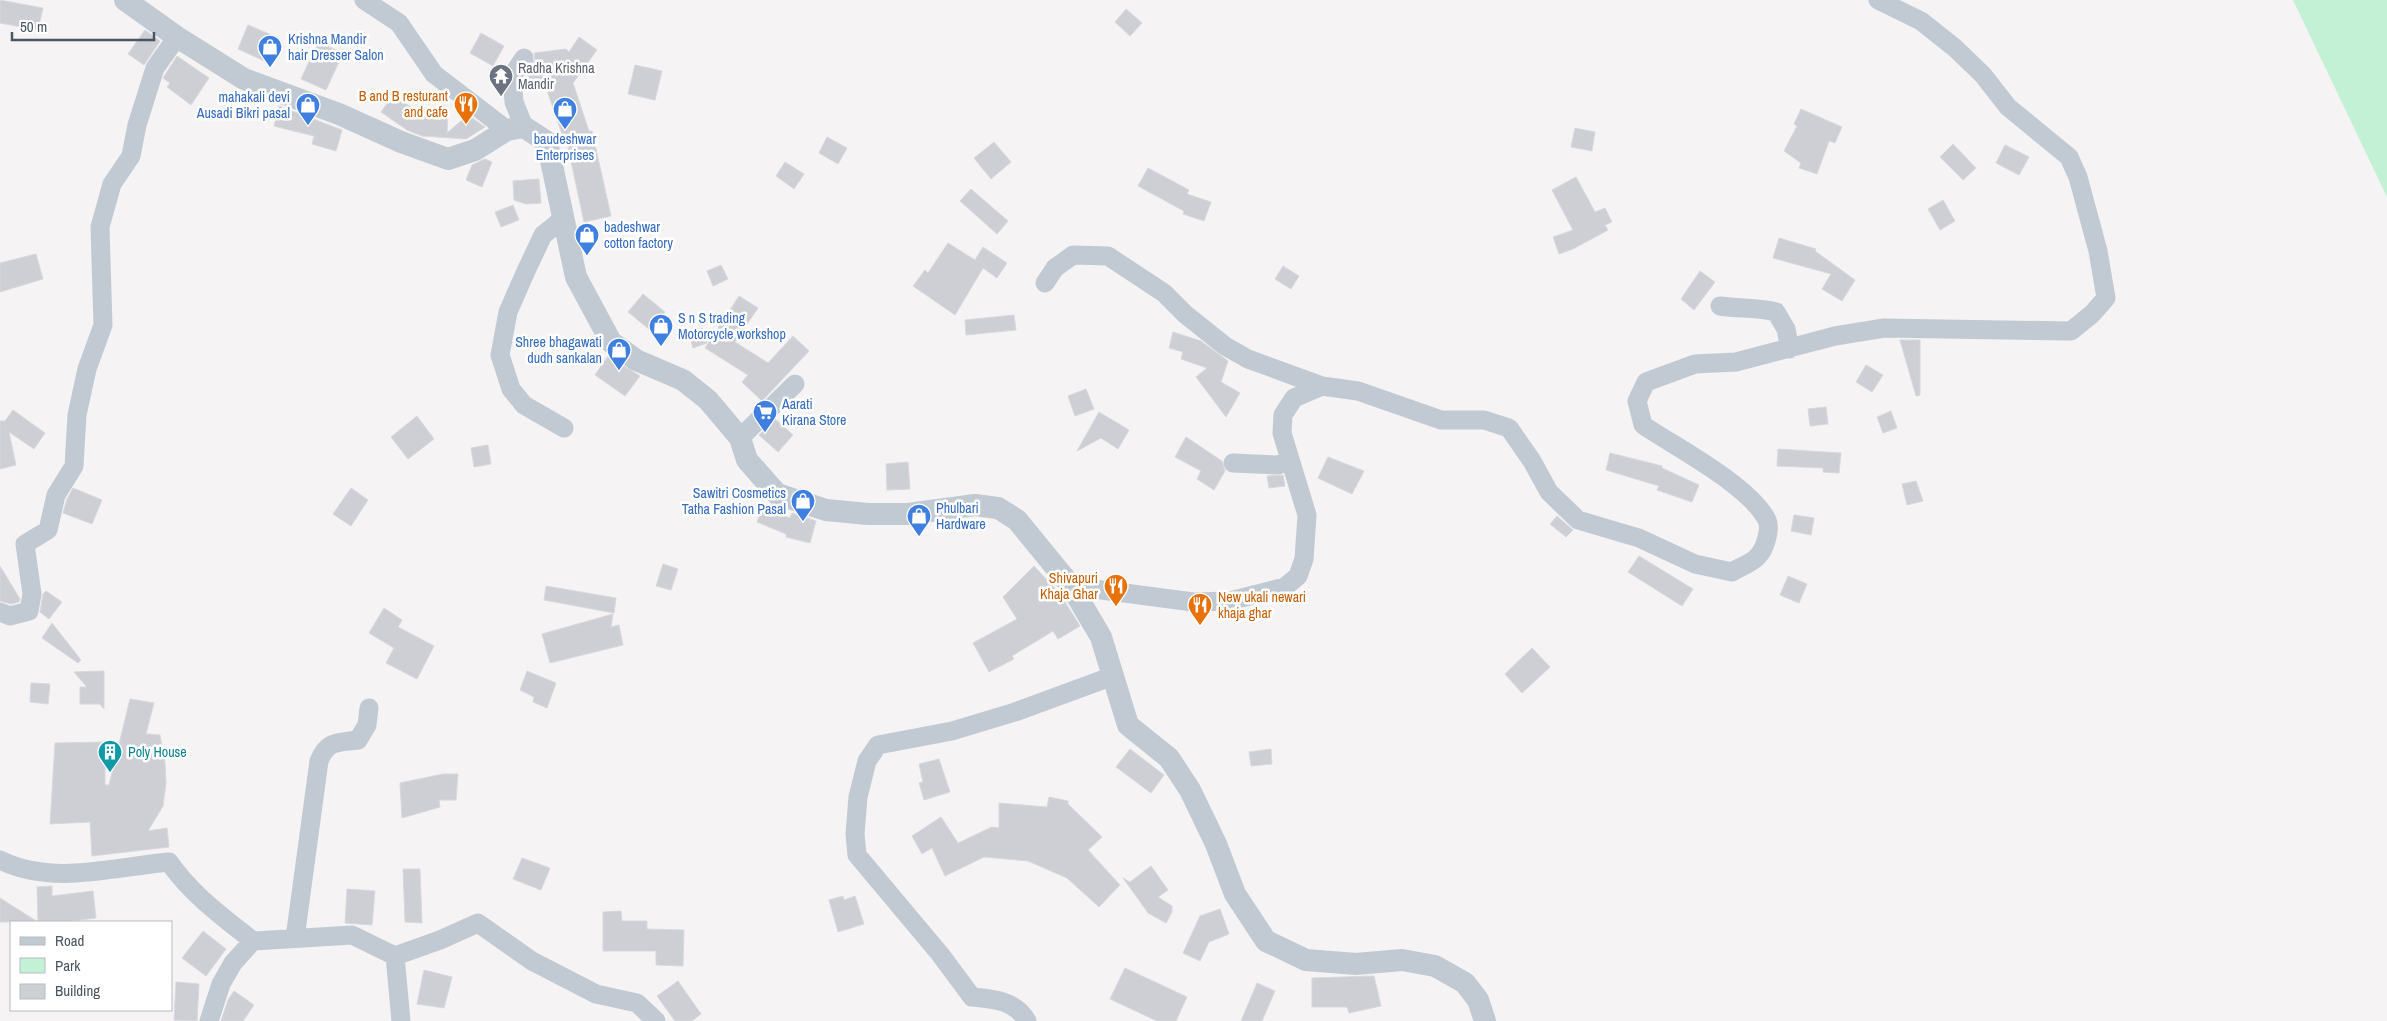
<svg xmlns="http://www.w3.org/2000/svg" width="2387" height="1021" viewBox="0 0 2387 1021" font-family="'Archivo Narrow',sans-serif">
<rect width="100%" height="100%" fill="#f5f3f3"/>
<path fill="#c3f1d5" d="M2293 0H2387V197Z"/>
<path fill="#cdcfd5" stroke="#d7d9de" d="M0 0 43 8 38 30 0 23Z
M1126 9 1142 23 1130 36 1115 22Z
M248 25 279 38 269 63 238 49Z
M145 30 160 41 144 65 128 54Z
M481 33 504 46 493 66 470 53Z
M579 37 597 50 573 83 589 131H592L611 216 584 222 565 133 562 134 543 79 529 80 528 73 535 59 534 53 566 49 569 52Z
M318 42 343 53 326 90 301 79Z
M177 56 209 78 191 105 167 87 170 83 163 78Z
M635 65 662 71 655 100 628 94Z
M393 95 414 109 448 111 447 133 468 115 485 127 466 139 422 136 407 130 381 112Z
M279 106 342 130 336 151 312 144 314 136 274 126Z
M1801 109 1842 127 1835 143 1829 141 1817 174 1799 168 1801 163 1784 151 1797 126 1794 124Z
M1575 128 1595 132 1592 151 1571 147Z
M827 137 847 148 838 164 819 153Z
M994 142 1011 162 991 179 974 158Z
M1953 144 1976 168 1963 180 1940 157Z
M2005 145 2029 157 2019 175 1996 163Z
M485 159 492 162 482 187 466 180 472 165Z
M785 162 804 174 794 189 776 176Z
M1148 168 1189 190 1187 194 1211 202 1204 221 1183 214 1184 211 1138 186Z
M1576 177 1595 212 1605 208 1612 222 1605 225 1608 230 1573 249 1559 254 1553 237 1573 230 1552 190Z
M539 179 541 203 526 204 514 200 513 181Z
M971 189 1008 221 997 234 960 201Z
M1943 200 1955 221 1940 230 1928 209Z
M513 205 519 220 501 227 495 212Z
M1779 238 1816 249 1815 251 1855 280 1842 301 1822 289 1831 274 1773 258Z
M948 243 975 260 983 247 1007 263 997 278 983 268 955 315 913 286 925 270 928 273Z
M36 254 43 279 0 292V263Z
M721 265 728 279 713 286 707 271Z
M1283 266 1299 276 1291 289 1275 279Z
M1700 271 1715 282 1694 310 1681 299Z
M643 294 665 312 650 330 628 312Z
M739 296 758 308 735 342 768 363 793 336 809 351 762 401 742 382 748 375 705 348Z
M1014 315 1016 330 966 335 965 320Z
M702 328 707 343 693 348 688 332Z
M1173 332 1201 341 1228 361 1221 382 1240 393 1226 417 1196 377 1207 368 1181 359 1183 352 1169 348Z
M1900 340H1920V395L1916 396Z
M608 356 640 376 625 396 595 375Z
M1866 365 1883 375 1872 392 1856 382Z
M1086 389 1094 409 1075 416 1068 396Z
M1826 407 1828 424 1810 426 1808 409Z
M13 410 45 433 34 449 9 432 16 465 0 469V421H5Z
M1891 411 1897 428 1883 433 1877 417Z
M1099 412 1129 430 1118 449 1101 438 1077 451Z
M417 416 434 439 408 459 391 437Z
M775 419 793 435 778 452 759 435Z
M1186 437 1222 461 1225 471 1214 490 1197 479 1201 471 1175 457Z
M488 445 491 464 474 467 471 448Z
M1778 449 1841 453 1839 473 1823 472V468L1777 466Z
M1610 453 1662 466V468L1699 485 1692 502 1657 490 1659 486 1606 470Z
M1328 457 1364 471 1352 494 1318 478Z
M908 462 910 489 887 490 886 464Z
M1283 475 1285 486 1269 488 1267 476Z
M1916 481 1923 501 1907 505 1902 484Z
M73 488 102 500 92 524 63 513 67 499Z
M351 488 368 500 351 526 333 514Z
M762 507 790 518 792 513 816 521 810 543 786 537V534L757 522Z
M1794 515 1814 518 1811 535 1791 531Z
M1557 516 1573 530 1566 537 1550 524Z
M1639 556 1693 589 1682 606 1628 572Z
M663 564 678 569 671 590 656 586Z
M0 566 20 599 19 602 11 604 0 601Z
M1034 566 1060 594 1080 626 1058 639 1053 631 1012 656 1014 659 989 672 973 643 1017 619 1003 597Z
M1788 576 1807 584 1799 603 1780 595Z
M546 586 616 598 614 613 544 600Z
M46 591 62 602 49 619 40 612 43 594Z
M384 608 402 620 398 627 434 646 417 679 386 663 394 648 369 633Z
M613 614 611 627 619 625 623 645 550 663 542 634Z
M52 623 81 660 78 663 42 638Z
M1532 648 1550 667 1522 693 1505 674Z
M104 671V709L100 704H80V687H87L74 672Z
M527 671 556 683 547 708 533 702 534 697 520 690Z
M31 683 50 684 48 704 30 702Z
M130 699 154 703 146 734 160 735 165 763 166 783 163 806 148 831 167 828 169 847 92 856 90 822 50 824 55 743 105 742V785H109Z
M1130 749 1164 775 1151 793 1116 767Z
M1271 749 1272 764 1251 766 1249 752Z
M939 759 950 792 924 800 919 783 923 782 919 764Z
M443 774H458L456 800H439L440 807 402 818 400 783Z
M1049 797 1068 801V804L1102 837 1088 850 1120 885 1099 907 1067 878 1028 861 984 857 945 876 932 848 922 854 912 836 941 817 958 843 992 827 999 828V803L1047 807Z
M522 858 550 868 541 890 513 879Z
M1151 866 1168 890 1158 897 1172 906V912L1166 923 1148 913 1123 878 1130 882Z
M403 869H420L422 923 405 922Z
M52 886V896L93 891 96 918 63 922H0V898L38 922 37 887Z
M347 889 375 891 372 925 345 923Z
M843 896 844 900 855 896 864 924 838 932 829 900Z
M1220 909 1229 934 1209 942 1200 961 1183 953 1200 916Z
M621 911 622 921H647V929L684 930 683 966 656 965V951H603V912Z
M203 931 226 949 206 976 182 958Z
M1125 968 1187 997 1176 1021H1157L1110 999Z
M424 970 452 977 444 1008 417 1004Z
M1374 976 1381 1006 1349 1013 1347 1007H1312V978Z
M678 981 701 1014 692 1021H675L657 996Z
M176 982 199 984 197 1021 174 1020Z
M1257 983 1275 991 1262 1021H1241Z
M234 991 254 1005 243 1021H221L228 1000Z"/>
<g fill="none" stroke-linecap="round" stroke-linejoin="round">
<path stroke="#c1cad2" stroke-width="19" d="M364 0 399 23 434 74 507 130
M524 58 512 76 514 102 524 127
M564 218 543 235 526 271 508 312 500 355 511 389 524 405 564 428
M1045 283 1055 268 1073 255 1108 256 1164 293 1185 314 1225 346 1248 359 1322 386
M1720 306C1739 309 1758 307 1776 312L1786 329 1790 349
M740 438 795 384
M1233 463 1278 465 1290 460
M1071 586 1193 602 1230 601 1285 587 1298 576 1304 559 1307 515 1282 433 1283 415 1294 398 1322 386 1358 391 1441 420H1484L1509 428 1532 461 1549 492 1578 520 1639 538 1695 564 1732 572C1739 567 1753 563 1758 556 1765 549 1771 529 1767 520 1749 485 1677 448 1643 425L1637 401 1646 382 1695 364 1736 362 1835 336 1884 328 2071 331 2092 314 2106 298 2098 251 2078 177 2069 157 2008 107 1983 75 1955 48 1921 21 1878 0
M0 612 10 616 29 611 32 594 25 544 48 530 56 495 74 466 77 415 87 369 103 325 100 227 112 184 131 156 137 125 155 68 177 37
M0 860C52 886 114 867 169 862 191 894 223 917 253 941L352 935 395 956 440 940 478 923 532 961 596 994 637 1003 656 1021
M295 938 319 761C328 740 337 743 358 740L367 725 369 708
M395 956 401 1021
M209 1021 221 984 233 963 253 941
M1027 1021C1015 1000 993 999 972 997L940 954 857 855 855 834 858 797 867 761 878 745 952 731 1015 712 1113 676"/>
<path stroke="#c1cad2" stroke-width="22" d="M125 0 177 37 244 79 339 114 401 142 448 159 475 150 507 130 524 127 547 142 576 277 611 342 636 360 683 380 708 400 740 438 747 460 777 494 826 510 868 514H908L975 505 998 508 1017 520 1071 586 1101 637 1128 725 1169 758 1190 790 1216 844 1235 894 1266 941 1306 960 1356 964 1402 960 1435 966 1465 983 1478 1000 1485 1021"/>
</g>
<defs>
<symbol id="shop-pin" viewBox="-11 -11 22 30"><path d="M0 17L-7.5 6A9.5 9.5 0 1 1 7.5 6Z" fill="#3f7fe0" stroke="#fff"/><path d="M-5-2.5h2.3a2.7 3.5 0 0 1 5.4 0H5L5.5 6h-11ZM-1.5-2.5h3a1.5 2.3 0 0 0-3 0Z" fill="#fff"/></symbol>
<symbol id="temple-pin" viewBox="-11 -11 22 30"><path d="M0 17L-7.5 6A9.5 9.5 0 1 1 7.5 6Z" fill="#6b7280" stroke="#fff"/><path d="M0-6L5-2H3V0L6.5 2.5H4V6H1.5V3h-3V6H-4V2.5H-6.5L-3 0V-2H-5Z" fill="#fff"/></symbol>
<symbol id="restaurant-pin" viewBox="-11 -11 22 30"><path d="M0 17L-7.5 6A9.5 9.5 0 1 1 7.5 6Z" fill="#e8710a" stroke="#fff"/><path d="M-5-6h1v4h1v-4h1v4h1v-4h1v5L-1.5 .5V6h-2V.5L-5-1ZM5-6V6H3V1.5H1.5Q1.5-4 5-6Z" fill="#fff"/></symbol>
<symbol id="supermarket-pin" viewBox="-11 -11 22 30"><path d="M0 17L-7.5 6A9.5 9.5 0 1 1 7.5 6Z" fill="#3f7fe0" stroke="#fff"/><path d="M-6-5.5h2.5l.6 2H6L4.5 2H-2.5L-4.4-4H-6ZM-1.5 3.2a1.3 1.3 0 1 0 .1 0ZM3 3.2a1.3 1.3 0 1 0 .1 0Z" fill="#fff"/></symbol>
<symbol id="building-pin" viewBox="-11 -11 22 30"><path d="M0 17L-7.5 6A9.5 9.5 0 1 1 7.5 6Z" fill="#0f9aa8" stroke="#fff"/><path d="M-4-6H4V6H1V3H-1V6H-4ZM-2.5-4.3h1.7v1.8h-1.7ZM.8-4.3h1.7v1.8H.8ZM-2.5-1h1.7V.8h-1.7ZM.8-1h1.7V.8H.8Z" fill="#fff"/></symbol>
</defs>
<g fill-rule="evenodd">
<use href="#shop-pin" x="256" y="33" width="28" height="38"/>
<use href="#temple-pin" x="487" y="62" width="28" height="38"/>
<use href="#restaurant-pin" x="452" y="90" width="28" height="38"/>
<use href="#shop-pin" x="294" y="91" width="28" height="38"/>
<use href="#shop-pin" x="551" y="95" width="28" height="38"/>
<use href="#shop-pin" x="573" y="221" width="28" height="38"/>
<use href="#shop-pin" x="647" y="312" width="28" height="38"/>
<use href="#shop-pin" x="605" y="336" width="28" height="38"/>
<use href="#supermarket-pin" x="751" y="398" width="28" height="38"/>
<use href="#shop-pin" x="789" y="487" width="28" height="38"/>
<use href="#shop-pin" x="905" y="502" width="28" height="38"/>
<use href="#restaurant-pin" x="1102" y="572" width="28" height="38"/>
<use href="#restaurant-pin" x="1186" y="591" width="28" height="38"/>
<use href="#building-pin" x="96" y="738" width="28" height="38"/>
</g>
<g text-anchor="middle" dominant-baseline="central" stroke-width="5" stroke-linejoin="round" paint-order="stroke">
<g font-size="14" fill="#366cbe" stroke="#fff" text-anchor="start">
<text x="288" y="39">Krishna Mandir<tspan x="288" dy="16">hair Dresser Salon</tspan></text>
<text x="290" y="97" text-anchor="end">mahakali devi<tspan x="290" dy="16">Ausadi Bikri pasal</tspan></text>
<text x="565" y="139" text-anchor="middle">baudeshwar<tspan x="565" dy="16">Enterprises</tspan></text>
<text x="604" y="227">badeshwar<tspan x="604" dy="16">cotton factory</tspan></text>
<text x="678" y="318">S n S trading<tspan x="678" dy="16">Motorcycle workshop</tspan></text>
<text x="602" y="342" text-anchor="end">Shree bhagawati<tspan x="602" dy="16">dudh sankalan</tspan></text>
<text x="782" y="404">Aarati<tspan x="782" dy="16">Kirana Store</tspan></text>
<text x="786" y="493" text-anchor="end">Sawitri Cosmetics<tspan x="786" dy="16">Tatha Fashion Pasal</tspan></text>
<text x="936" y="508">Phulbari<tspan x="936" dy="16">Hardware</tspan></text>
</g>
<g font-size="14" fill="#5b616d" stroke="#fff" text-anchor="start">
<text x="518" y="68">Radha Krishna<tspan x="518" dy="16">Mandir</tspan></text>
</g>
<g font-size="14" fill="#c56008" stroke="#fff" text-anchor="end">
<text x="448" y="96">B and B resturant<tspan x="448" dy="16">and cafe</tspan></text>
<text x="1098" y="578">Shivapuri<tspan x="1098" dy="16">Khaja Ghar</tspan></text>
<text x="1218" y="597" text-anchor="start">New ukali newari<tspan x="1218" dy="16">khaja ghar</tspan></text>
</g>
<g font-size="14" fill="#0d838f" stroke="#fff" text-anchor="start">
<text x="128" y="752">Poly House</text>
</g>
</g>
<rect x="10" y="921" width="162" height="90" fill="#ffffff" stroke="#b7bbc0"/>
<rect x="20" y="937" width="25" height="8" fill="#c1cad2" stroke="#b7bbc0"/>
<text x="55" y="946" font-size="15" fill="#4a5661">Road</text>
<rect x="20" y="958" width="25" height="15" fill="#c3f1d5" stroke="#b7bbc0"/>
<text x="55" y="971" font-size="15" fill="#4a5661">Park</text>
<rect x="20" y="984" width="25" height="15" fill="#cdcfd5" stroke="#b7bbc0"/>
<text x="55" y="996" font-size="15" fill="#4a5661">Building</text>
<path d="M12 32v8h142v-8" fill="none" stroke="#4a5661" stroke-width="2.5"/>
<text x="20" y="32" font-size="15" fill="#4a5661" stroke="#ffffff" stroke-width="4" paint-order="stroke">50 m</text>
</svg>
